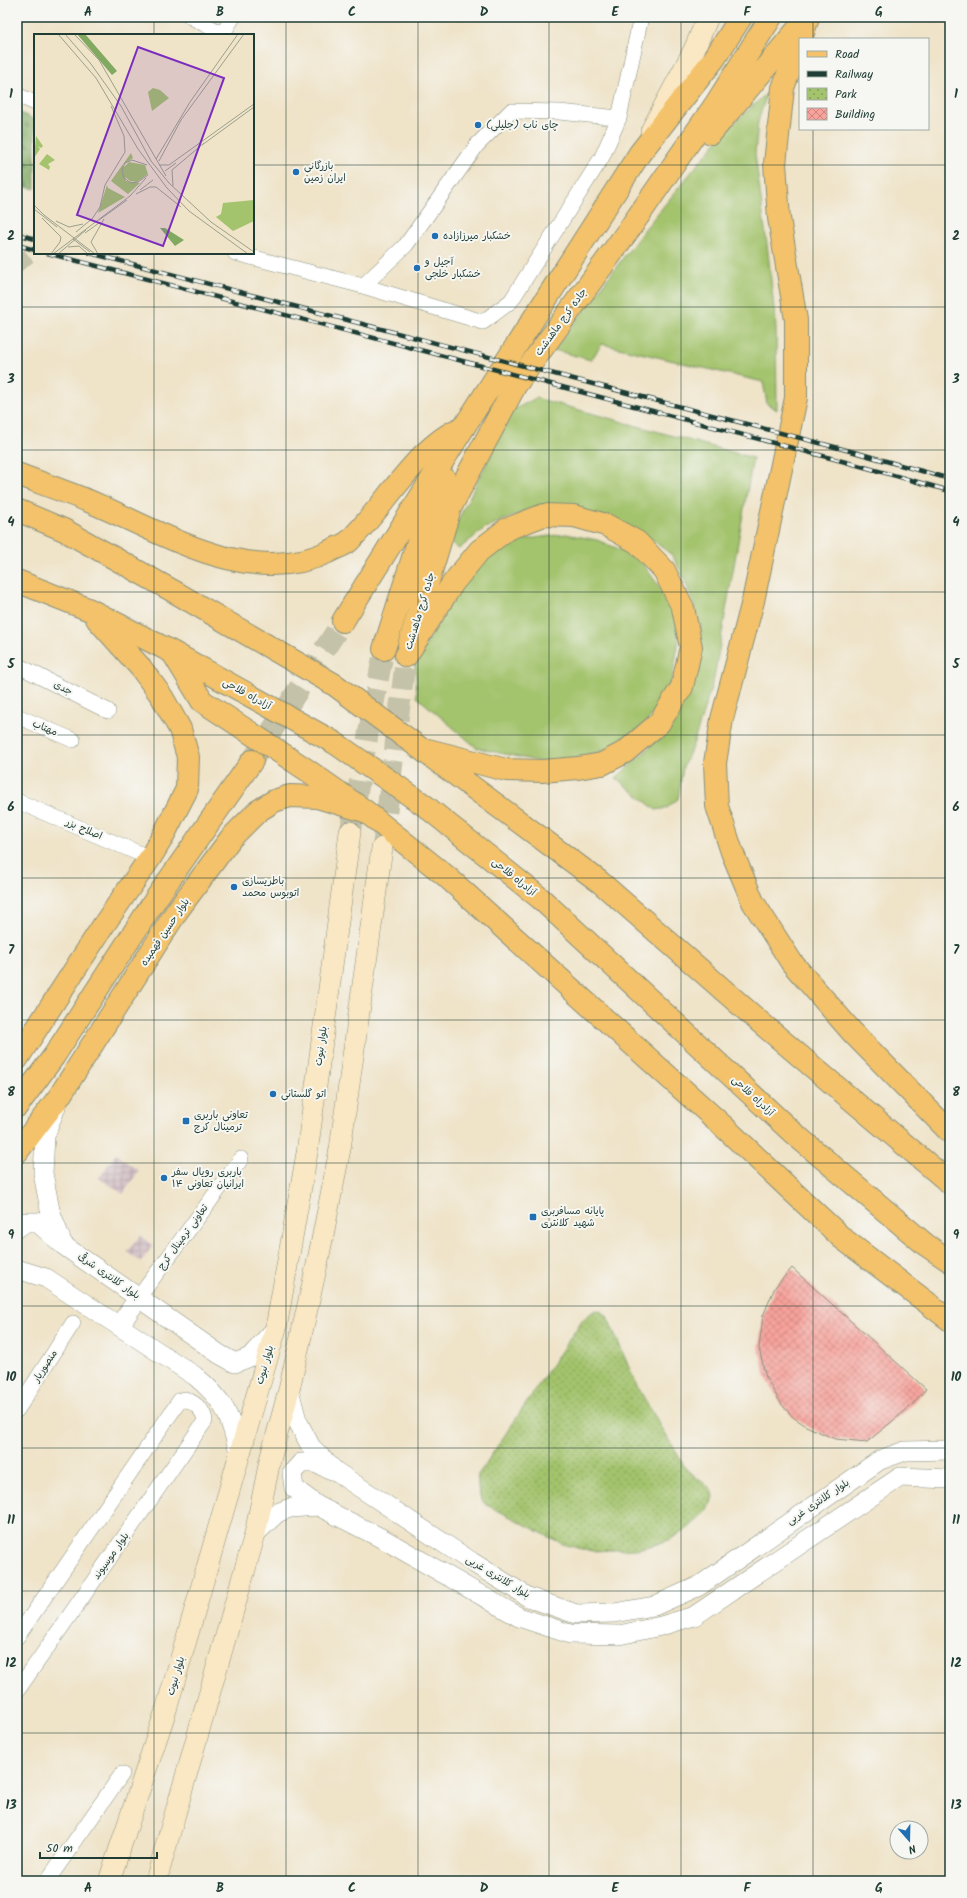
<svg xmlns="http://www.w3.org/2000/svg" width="967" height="1898" viewBox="0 0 967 1898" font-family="Kalam,'Playpen Sans Arabic',sans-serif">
<defs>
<pattern id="industrial-grid" width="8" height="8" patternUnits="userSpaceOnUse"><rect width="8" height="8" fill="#d2bec4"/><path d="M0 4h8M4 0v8" fill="none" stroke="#aa9ca0"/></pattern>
<pattern id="forest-firs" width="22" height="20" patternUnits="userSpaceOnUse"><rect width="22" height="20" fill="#82a960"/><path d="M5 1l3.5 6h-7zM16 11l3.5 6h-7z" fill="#6a8b50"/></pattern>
<pattern id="park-dots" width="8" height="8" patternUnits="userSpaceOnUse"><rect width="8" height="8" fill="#a3c36c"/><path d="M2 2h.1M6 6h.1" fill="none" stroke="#84a05a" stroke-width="1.8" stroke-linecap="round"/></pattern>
<pattern id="building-cross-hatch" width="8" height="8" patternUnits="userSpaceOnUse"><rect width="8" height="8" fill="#f8a29b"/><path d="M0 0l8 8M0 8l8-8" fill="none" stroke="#c8857f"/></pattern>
</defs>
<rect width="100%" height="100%" fill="#f6f6f2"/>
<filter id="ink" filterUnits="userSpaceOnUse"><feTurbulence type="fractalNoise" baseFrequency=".025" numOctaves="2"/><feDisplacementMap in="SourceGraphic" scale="8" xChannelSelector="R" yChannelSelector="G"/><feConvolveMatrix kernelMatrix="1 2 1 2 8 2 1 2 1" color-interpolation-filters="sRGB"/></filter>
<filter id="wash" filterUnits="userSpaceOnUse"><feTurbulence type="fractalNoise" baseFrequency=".012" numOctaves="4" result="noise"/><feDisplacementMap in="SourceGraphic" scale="16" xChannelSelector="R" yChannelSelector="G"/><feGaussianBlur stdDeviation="0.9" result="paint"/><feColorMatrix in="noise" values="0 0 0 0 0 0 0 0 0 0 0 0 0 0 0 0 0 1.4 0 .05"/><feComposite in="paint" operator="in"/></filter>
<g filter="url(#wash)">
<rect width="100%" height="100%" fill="#efe3c8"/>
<path fill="url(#industrial-grid)" d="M116 1154 139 1171 123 1194 99 1178Z
M140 1236 153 1245 141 1262 127 1252Z"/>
<path fill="#a3c36c" stroke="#618050" d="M767 93 758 122 755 154 768 252 776 328 777 410 767 404 763 382 602 344 591 360 554 350 644 230 726 130Z
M536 398 753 458 714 678 693 745 683 767 678 799 667 808 656 810 616 778 667 731 687 695 696 661 701 627 685 580 672 555 643 533 609 517 533 508 485 528 459 549 451 543 457 522 513 410Z
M566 534 597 540 638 557 674 607 679 639 672 680 648 721 616 748 550 764 477 748 417 697 415 664 451 600 487 550 511 541Z"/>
<path fill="url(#forest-firs)" stroke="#50734a" d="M17 111 35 120V189L17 185Z"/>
<path fill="url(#park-dots)" stroke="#618050" d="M595 1310 601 1311 607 1316 637 1386 686 1469 711 1489 713 1496 711 1503 703 1515 686 1530 669 1540 654 1545 636 1549 592 1551 565 1545 485 1504C478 1497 477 1484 478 1475L582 1320Z"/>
<g id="blocks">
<path fill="url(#building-cross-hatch)" d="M792 1268 926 1389 911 1406 867 1442 835 1439 806 1426 793 1417 782 1405 766 1378 759 1348 763 1316 775 1287Z"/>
</g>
</g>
<g filter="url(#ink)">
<use href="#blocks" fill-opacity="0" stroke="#87907e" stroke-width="1"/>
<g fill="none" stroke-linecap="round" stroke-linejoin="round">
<path stroke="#c5c2aa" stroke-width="15" stroke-dasharray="15 8" stroke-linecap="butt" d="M17 265 35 251"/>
<path stroke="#c5c2aa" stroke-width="21" stroke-dasharray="21 10" stroke-linecap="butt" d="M350 832 384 649
M383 843 406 656"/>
<path stroke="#c5c2aa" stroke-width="22" stroke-dasharray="22 11" stroke-linecap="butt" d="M252 761 343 621"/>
<defs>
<path id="minor" d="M191 17 223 34
M222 35 233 17
M17 95 35 103
M619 118 559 112 511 111 477 145 406 245 363 286 483 322 511 301 602 157 619 118 641 17
M235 253 363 286
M17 665 108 711
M17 716 73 740
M17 801 150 858
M139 1297 241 1159
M17 1410 73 1323
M17 1637 180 1400 185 1399C195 1403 204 1410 205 1421L17 1691
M47 1881 122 1774"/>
<path id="tertiary" d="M56 1107 45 1136 43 1173 50 1210 63 1245 219 1354 235 1363 250 1357 276 1328
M17 1228 26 1222H37L61 1243
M17 1269 46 1278 195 1376C227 1402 230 1417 240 1456
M119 1326 139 1297
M289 1390 297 1420 311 1447 335 1471 472 1562 528 1597 576 1614 614 1613 654 1606 699 1586 880 1460 905 1451 950 1450
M318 1506 294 1488 292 1473 301 1463H314L332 1470
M255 1534 277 1513 290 1508 318 1506 385 1540 519 1617 570 1634 619 1635 661 1626 694 1616 900 1477 950 1479"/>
<path id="secondary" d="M651 131 694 50 708 17
M109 1881 166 1710 276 1328 307 1153 350 832
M156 1881 255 1534 270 1460 289 1390 318 1260 340 1149 382 848"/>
<path id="primary" d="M711 133 807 18
M343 621 464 427 640 153 714 59 741 17
M409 645 450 508 515 386 630 228 717 102 771 17
M384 649 422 529 445 479
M17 1106 54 1056 155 900 252 761
M17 1152 59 1097 177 911 231 838 258 811 274 801 290 796 317 797 361 810"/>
<path id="motorway" d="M801 39 808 17
M800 41 783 88 775 164 779 218 796 320V398L753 601 722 719 715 763 717 806 732 852 753 902 792 963 853 1033 950 1132
M17 474C41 483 66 492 91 502 162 532 249 589 328 552 334 548 344 546 349 541 384 508 419 443 464 427
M17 510 64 530 173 591 335 685 600 882 761 1023 950 1183
M17 581 90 610 172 652 335 743 424 805 540 898 792 1132 926 1245 950 1261
M173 653 202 701 307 770 365 811 446 876 723 1126 842 1238 950 1320
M406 656 453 583 479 551 507 529 544 515 574 516 606 525 637 542 664 570 683 608 691 647 682 687 659 723 625 752 602 764 578 768 542 771 506 770 428 750
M17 1059 103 926 150 858 162 838 187 789 188 757 180 729 162 697 141 668 97 619"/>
</defs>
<use href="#minor" stroke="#87907e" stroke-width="16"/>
<use href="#tertiary" stroke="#87907e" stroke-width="20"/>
<use href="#secondary" stroke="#87907e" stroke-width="22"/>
<use href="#primary" stroke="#87907e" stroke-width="24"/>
<use href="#motorway" stroke="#87907e" stroke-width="24"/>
<use href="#minor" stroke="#fff" stroke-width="15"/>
<use href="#tertiary" stroke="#fff" stroke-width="19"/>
<use href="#secondary" stroke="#fae7c3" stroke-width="21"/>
<use href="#primary" stroke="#f3c26a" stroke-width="22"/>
<use href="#motorway" stroke="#f3c26a" stroke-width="22"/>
<defs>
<path id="rail" d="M17 234 35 239
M17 245 35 250
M47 253 547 383 857 465 950 491
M90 253 854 452 950 479"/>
</defs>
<use href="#rail" stroke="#1f3d34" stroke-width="4.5"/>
<use href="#rail" stroke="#f6f6f2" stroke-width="3" stroke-dasharray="9" stroke-linecap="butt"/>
</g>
</g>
<path fill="none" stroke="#1f3d34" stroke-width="1" stroke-opacity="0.55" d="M154 17V35M286 17V1881M418 17V1881M549 17V1881M681 17V1881M813 17V39M813 129V1881M17 165H35M253 165H950M154 253V1881M17 307H950M17 450H950M17 592H950M17 735H950M17 878H950M17 1020H950M17 1163H950M17 1306H950M17 1448H950M17 1591H950M17 1733H950"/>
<g fill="#1f6fb2" stroke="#f6f6f2" stroke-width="1.5">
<circle cx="478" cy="125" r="4"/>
<circle cx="296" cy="172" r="4"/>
<circle cx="435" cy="236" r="4"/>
<circle cx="417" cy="268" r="4"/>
<circle cx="234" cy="887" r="4"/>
<circle cx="273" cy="1094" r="4"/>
<rect x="182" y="1117" width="8" height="8" rx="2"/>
<circle cx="164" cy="1178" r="4"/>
<rect x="529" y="1213" width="8" height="8" rx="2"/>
</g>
<g text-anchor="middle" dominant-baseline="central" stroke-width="4" stroke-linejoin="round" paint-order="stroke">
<g font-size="10" fill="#1f3d34" stroke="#f6f6f2" text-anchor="start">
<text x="486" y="125">چای ناب (جلیلی)</text>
<text x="304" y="166">بازرگانی<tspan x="304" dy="12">ایران زمین</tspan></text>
<text x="443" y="236">خشکبار میرزازاده</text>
<text x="425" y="262">آجیل و<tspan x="425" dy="12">خشکبار خلجی</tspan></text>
<text x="242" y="881">باطریسازی<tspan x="242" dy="12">اتوبوس محمد</tspan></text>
<text x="281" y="1094">اتو گلستانی</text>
<text x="194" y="1115">تعاونی باربری<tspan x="194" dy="12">ترمینال کرج</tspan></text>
<text x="172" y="1172">باربری رویال سفر<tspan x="172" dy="12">ایرانیان تعاونی ۱۴</tspan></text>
<text x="541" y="1211">پایانه مسافربری<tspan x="541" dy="12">شهید کلانتری</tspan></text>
</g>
<g font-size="10" fill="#1f3d34" stroke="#f6f6f2">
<text transform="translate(561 322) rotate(-54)">جاده کرج ماهدشت</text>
<text transform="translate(420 611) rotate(-73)">جاده کرج ماهدشت</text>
<text transform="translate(63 688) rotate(27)">جدی</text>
<text transform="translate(247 694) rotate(29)">آزادراه فلاحی</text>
<text transform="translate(45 728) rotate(23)">مهتاب</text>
<text transform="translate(84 829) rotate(23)">اصلاح بزر</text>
<text transform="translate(514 877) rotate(39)">آزادراه فلاحی</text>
<text transform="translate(165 932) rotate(-56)">بلوار حسین فهمیده</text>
<text transform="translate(321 1046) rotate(-82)">بلوار نبوت</text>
<text transform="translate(753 1096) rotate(43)">آزادراه فلاحی</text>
<text transform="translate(183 1237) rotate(-54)">تعاونی ترمینال کرج</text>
<text transform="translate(109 1276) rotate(35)">بلوار کلانتری شرقی</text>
<text transform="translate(265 1365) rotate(-74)">بلوار نبوت</text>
<text transform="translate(45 1366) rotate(-57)">منصوریار</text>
<text transform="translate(818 1502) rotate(-34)">بلوار کلانتری غربی</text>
<text transform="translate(111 1556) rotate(-55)">بلوار موسیوند</text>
<text transform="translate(498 1577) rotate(31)">بلوار کلانتری غربی</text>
<text transform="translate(176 1676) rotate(-74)">بلوار نبوت</text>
</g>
</g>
<g transform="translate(34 34)">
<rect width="220" height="220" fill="#efe3c8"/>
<path d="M97 119 99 124 89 131 92 147 106 149 94 160 77 147ZM95 128 111 131 114 140 103 148 96 147 90 142 89 134ZM73 151 74 154 91 163 64 179Z" fill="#a3c36c"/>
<path d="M43 0H51L83 37 78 41ZM126 194H131L150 206 141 212Z" fill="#82a960"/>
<path d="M119 54 126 56 135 64 118 77 114 58ZM2 102 9 112 7 114 4 112 6 115 0 124ZM13 120 21 126 14 130 16 133 15 136 5 130Z" fill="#a3c36c"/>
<path d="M220 166V187L199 197 182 183 187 180 189 169Z" fill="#a3c36c"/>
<path fill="none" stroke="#9ca18d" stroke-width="1" d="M24 0 62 44 104 115 133 154 155 177 214 220M31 0 57 30 87 72 117 127 135 149 177 188 220 218M40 0 65 26 132 142M168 111 220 73M122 125 156 68 204 0M125 127 147 86 210 0M113 131 98 126 91 129 88 136 90 144 97 149 104 148 114 141M125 131H135L220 70M131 137 142 129M139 152 138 136 170 109M106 156 119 146M102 160 116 153H122L147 173M0 171 10 181 61 220M0 175 23 193M8 184 27 203 26 208 17 220M58 185 66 173 71 151 91 118 90 102 77 72M65 186 93 166M22 187 35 193 49 190M42 198 59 184M51 199 65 189M39 205 56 218M34 213 45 212 54 220M19 220 96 162 112 144M24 220 52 196M64 220 57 208 70 185"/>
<path fill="#7b2cbf" fill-opacity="0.15" stroke="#7b2cbf" stroke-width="2" d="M104 13 190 44 129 212 43 181Z"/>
<rect width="220" height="220" fill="none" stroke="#1f3d34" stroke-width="2"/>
</g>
<rect width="967" height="1898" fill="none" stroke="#f6f6f2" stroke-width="44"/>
<rect x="799" y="38" width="130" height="92" fill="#f6f6f2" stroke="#a0aca6"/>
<rect x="807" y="51" width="20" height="6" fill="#f3c26a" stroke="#a0aca6"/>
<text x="835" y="58" font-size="12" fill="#1f3d34">Road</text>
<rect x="807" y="71" width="20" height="6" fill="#1f3d34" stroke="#a0aca6"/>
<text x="835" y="78" font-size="12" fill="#1f3d34">Railway</text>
<rect x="807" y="88" width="20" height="12" fill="url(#park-dots)" stroke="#a0aca6"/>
<text x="835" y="98" font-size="12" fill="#1f3d34">Park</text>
<rect x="807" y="108" width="20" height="12" fill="url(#building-cross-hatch)" stroke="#a0aca6"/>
<text x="835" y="118" font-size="12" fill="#1f3d34">Building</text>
<g transform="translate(909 1840) rotate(160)"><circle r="19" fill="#f6f6f2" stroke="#a0aca6"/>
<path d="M0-3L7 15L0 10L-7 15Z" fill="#1f6fb2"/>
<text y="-6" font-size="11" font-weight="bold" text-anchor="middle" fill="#1f3d34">N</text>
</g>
<path d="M40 1852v6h117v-6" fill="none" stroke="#1f3d34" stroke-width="2"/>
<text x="46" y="1852" font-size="12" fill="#1f3d34" stroke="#f6f6f2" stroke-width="3" paint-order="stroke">50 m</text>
<rect x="22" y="22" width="923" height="1854" fill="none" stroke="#1f3d34" stroke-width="1.5"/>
<g font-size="13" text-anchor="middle" font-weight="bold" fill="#1f3d34">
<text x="88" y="16">A</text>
<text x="220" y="16">B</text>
<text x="352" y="16">C</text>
<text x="484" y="16">D</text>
<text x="615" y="16">E</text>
<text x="747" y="16">F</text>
<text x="879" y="16">G</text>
<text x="11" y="98">1</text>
<text x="956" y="98">1</text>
<text x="11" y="240">2</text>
<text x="956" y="240">2</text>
<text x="11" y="383">3</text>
<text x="956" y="383">3</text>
<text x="11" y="526">4</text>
<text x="956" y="526">4</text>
<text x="11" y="668">5</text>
<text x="956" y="668">5</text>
<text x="11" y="811">6</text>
<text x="956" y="811">6</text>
<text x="11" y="954">7</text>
<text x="956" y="954">7</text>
<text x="11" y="1096">8</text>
<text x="956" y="1096">8</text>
<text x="11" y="1239">9</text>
<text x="956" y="1239">9</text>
<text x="11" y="1381">10</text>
<text x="956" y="1381">10</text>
<text x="11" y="1524">11</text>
<text x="956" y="1524">11</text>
<text x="11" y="1667">12</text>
<text x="956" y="1667">12</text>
<text x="11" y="1809">13</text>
<text x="956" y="1809">13</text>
<text x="88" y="1892">A</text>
<text x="220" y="1892">B</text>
<text x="352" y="1892">C</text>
<text x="484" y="1892">D</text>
<text x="615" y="1892">E</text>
<text x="747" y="1892">F</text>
<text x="879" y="1892">G</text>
</g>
</svg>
